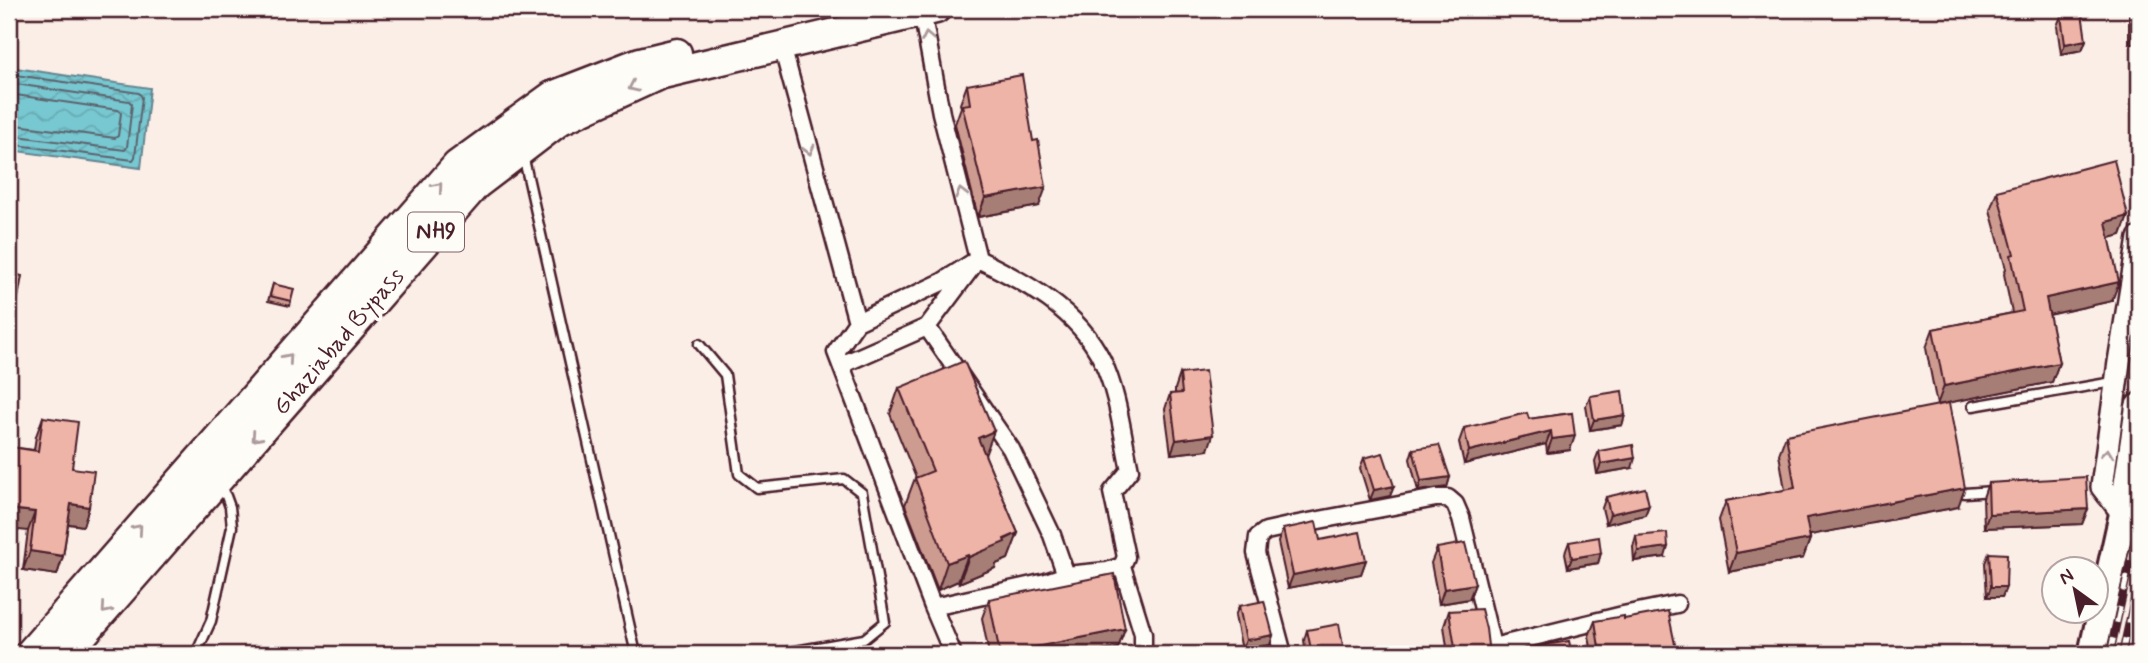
<svg xmlns="http://www.w3.org/2000/svg" width="2148" height="663" viewBox="0 0 2148 663" font-family="Mynerve,sans-serif">
<defs>
<pattern id="water-waves" width="16" height="10" patternUnits="userSpaceOnUse" patternTransform="scale(1.75)"><rect width="16" height="10" fill="#77c8d1"/><path d="M0 5q4-4 8 0t8 0" fill="none" stroke="#68abb4"/></pattern>
</defs>
<rect width="100%" height="100%" fill="#faeee7"/>
<filter id="ink" filterUnits="userSpaceOnUse"><feTurbulence type="fractalNoise" baseFrequency=".0143" numOctaves="2"/><feDisplacementMap in="SourceGraphic" scale="14" xChannelSelector="R" yChannelSelector="G"/><feConvolveMatrix kernelMatrix="1 2 1 2 8 2 1 2 1" color-interpolation-filters="sRGB"/></filter>
<g filter="url(#ink)">
<path fill="url(#water-waves)" stroke="#65848f" stroke-width="2" d="M9 67 150 88 141 168 9 150Z"/>
<g fill="none" stroke-linecap="round" stroke-linejoin="round">
<path stroke="#5c636d" stroke-width="2" d="M9 74 139 93 142 97 135 157 133 160 9 144
M9 83 129 101 132 104 127 147 125 150 9 135
M9 94 118 110 121 113 118 136 115 138 9 124"/>
<defs>
<path id="service" d="M523 155 636 654
M699 344 725 375 739 474 757 488 844 479 862 493 885 622 864 639 778 654
M1973 406 2113 382
M1965 493 1993 491
M196 654 211 621 232 527 230 507 226 496 220 487"/>
<path id="minor" d="M922 12 941 113 978 259
M782 46 857 322
M978 259C1025 282 1078 310 1102 360 1118 393 1122 433 1130 470L1112 492 1126 557 1122 566 1107 571 1066 575 1046 582 933 607 836 352 857 322 942 282Z
M927 327 972 267
M841 365 927 327 1011 449 1052 535 1066 575
M1122 566 1143 634V654
M933 607 953 654
M1493 647 1623 615 1677 604
M1283 654 1256 553 1258 537 1266 531 1298 524 1436 498H1448L1455 504 1461 518 1494 654"/>
<path id="tertiary" d="M2123 514 2102 487 2119 362 2139 238"/>
<path id="primary" d="M2092 654 2123 514 2139 407"/>
<path id="trunk" d="M29 654 457 165 552 96 640 62 677 53
M66 654 476 185 561 120 659 75 936 9"/>
</defs>
<use href="#service" stroke="#4a1f2b" stroke-width="13"/>
<use href="#minor" stroke="#4a1f2b" stroke-width="21"/>
<use href="#tertiary" stroke="#4a1f2b" stroke-width="26"/>
<use href="#primary" stroke="#4a1f2b" stroke-width="32"/>
<use href="#trunk" stroke="#4a1f2b" stroke-width="33"/>
<use href="#service" stroke="#fdfcf7" stroke-width="8"/>
<use href="#minor" stroke="#fdfcf7" stroke-width="16"/>
<use href="#tertiary" stroke="#fdfcf7" stroke-width="21"/>
<use href="#primary" stroke="#fdfcf7" stroke-width="26"/>
<use href="#trunk" stroke="#fdfcf7" stroke-width="28"/>
<defs>
<path id="rail" d="M2110 654 2139 521
M2122 654 2139 576"/>
</defs>
<use href="#rail" stroke="#4a1f2b" stroke-width="8"/>
<use href="#rail" stroke="#fdfcf7" stroke-width="5" stroke-dasharray="16" stroke-linecap="butt"/>
</g>
<path fill="#cd9b90" stroke="#4a1f2b" stroke-width="2" d="M2129 9H2139V44H2129Z
M2061 16 2086 40 2082 50 2061 54 2057 26Z
M967 85 1039 206 978 217 955 124 961 107 960 104Z
M1997 191 2128 216 2121 235 2109 238 2112 301 2049 315 2059 363 2052 382 1937 405 1926 348 1933 329 2012 313 2004 274 2006 269 1990 210Z
M9 273 16 309 11 324H9Z
M273 284 291 301 290 306 268 301Z
M1180 374 1208 450 1171 454 1165 409 1170 394H1175V389Z
M899 388 985 455 1018 533 1008 559 996 564 995 568 959 583 958 581 938 590 905 505 915 478H916L890 414Z
M1590 396 1625 415 1622 425 1590 430 1586 406Z
M1572 413 1570 450 1547 453 1546 444 1464 464 1459 442 1464 428Z
M43 417 72 468 89 507 83 526 68 524 63 556 57 575 23 570 28 531 10 447 34 450 36 436Z
M1786 435 1958 507 1810 535V539L1803 558 1729 572 1719 520 1726 501 1785 490 1779 454Z
M1413 449 1450 477 1447 487 1418 491 1410 459Z
M1599 451 1632 468 1597 474 1595 461Z
M1364 458 1394 486 1390 496 1370 500 1360 468Z
M1988 483 2088 509 2082 524 1984 528 1983 498Z
M1606 497 1649 505 1645 515 1606 524 1602 508Z
M1283 529 1366 560 1361 574 1288 588 1278 542Z
M1636 536 1665 557 1634 561 1633 547Z
M1569 542 1601 553 1598 563 1568 568 1565 553Z
M1437 548 1475 584 1469 599 1439 604 1431 563Z
M1989 553 2006 587 2002 597H1987L1985 563Z
M989 599 1125 629 1118 648 1087 654H989L982 618Z
M1239 606 1273 635 1270 645 1242 650 1235 616Z
M1449 611 1489 654H1448L1444 626Z
M1624 619 1677 654H1592L1589 636 1595 621Z
M1307 630 1343 654H1306L1304 640Z"/>
<path fill="#a77e76" stroke="#4a1f2b" stroke-width="2" d="M2133 34H2139V44H2129Z
M2086 40 2082 50 2061 54 2065 44Z
M1046 187 1039 206 978 217 985 198Z
M2128 216 2121 235 2099 241 2106 222Z
M2119 282 2112 301 2039 317 2046 298Z
M2059 363 2052 382 1937 405 1944 386Z
M1625 415 1622 425 1590 430 1594 420Z
M994 431 984 458 978 438Z
M1551 431 1546 444 1464 464 1469 451Z
M1213 435 1208 450 1171 454 1176 440Z
M1575 436 1570 450 1547 453 1552 439Z
M1635 458 1632 468 1597 474 1601 464Z
M1450 477 1447 487 1418 491 1421 481Z
M1394 486 1390 496 1370 500 1374 490Z
M1965 488 1958 507 1800 537 1806 518Z
M71 504 89 507 83 526 64 523Z
M1649 505 1645 515 1606 524 1610 514Z
M9 509 35 512 28 531 9 529Z
M2088 509 2082 524 1984 528 1989 514Z
M1018 533 1008 559 996 564 995 568 959 583 969 557Z
M1810 539 1803 558 1729 572 1736 553Z
M1668 547 1665 557 1634 561 1638 551Z
M30 551 63 556 57 575 23 570Z
M1601 553 1598 563 1568 568 1572 558Z
M968 555 958 581 938 590 947 563Z
M1366 560 1361 574 1288 588 1293 575Z
M1475 584 1469 599 1439 604 1444 589Z
M1991 587H2006L2002 597H1987Z
M1125 629 1118 648 1087 654H1000Z
M1273 635 1270 645 1242 650 1246 640Z
M1344 651 1343 654H1325Z"/>
<path fill="#eeb4a8" stroke="#4a1f2b" stroke-width="2" d="M2133 9H2139V34H2133Z
M2082 13 2086 40 2065 44 2061 16Z
M1022 75 1033 141 1038 140 1046 187 985 198 962 105 970 104 967 85Z
M2114 160 2128 216 2106 222 2119 282 2046 298 2059 363 1944 386 1933 329 2023 311 2011 255 2014 254 1997 191Z
M9 273 22 276 16 309 9 308Z
M273 284 294 289 291 301 270 296Z
M964 361 994 431 978 438 1018 533 1004 539 1005 542 969 557 968 555 947 563 915 478 933 471 899 388Z
M1205 371 1213 435 1176 440 1170 394 1182 393 1180 374Z
M1622 391 1625 415 1594 420 1590 396Z
M1949 403 1965 488 1806 518 1810 539 1736 553 1726 501 1795 488 1786 435Z
M1527 413 1529 419 1572 413 1575 436 1552 439 1551 431 1469 451 1464 428Z
M43 417 78 422 72 468 94 471 89 507 71 504 63 556 30 551 35 512 9 509V441H10V447L38 451Z
M1439 445 1450 477 1421 481 1413 449Z
M1633 445 1635 458 1601 464 1599 451Z
M1383 453 1394 486 1374 490 1364 458Z
M2086 477 2088 509 1989 514 1988 483Z
M1645 488 1649 505 1610 514 1606 497Z
M1316 522 1320 540 1360 532 1366 560 1293 575 1283 529Z
M1667 533 1668 547 1638 551 1636 536Z
M1599 537 1601 553 1572 558 1569 542Z
M1465 543 1475 584 1444 589 1437 548Z
M1989 553 2007 554 2006 587H1991Z
M1114 574 1125 629 1000 654 989 599Z
M1264 601 1273 635 1246 640 1239 606Z
M1481 609 1486 629 1489 654H1456L1449 611Z
M1668 611 1677 654H1600L1595 621 1624 616V619Z
M1339 624 1344 651 1325 654H1312L1307 630Z
M1569 641 1572 654H1524L1523 649Z"/>
<defs><path id="oneway-chevron" d="M-2-3.5L2.5 0L-2 3.5" fill="none" stroke-width="1.6" stroke-linecap="round" stroke-linejoin="round" transform="scale(1.75)"/></defs>
<g stroke="#ac999b">
<use href="#oneway-chevron" transform="translate(927 37) rotate(-101)"/>
<use href="#oneway-chevron" transform="translate(633 87) rotate(155)"/>
<use href="#oneway-chevron" transform="translate(809 150) rotate(75)"/>
<use href="#oneway-chevron" transform="translate(438 187) rotate(-49)"/>
<use href="#oneway-chevron" transform="translate(961 193) rotate(-104)"/>
<use href="#oneway-chevron" transform="translate(288 358) rotate(-49)"/>
<use href="#oneway-chevron" transform="translate(256 437) rotate(132)"/>
<use href="#oneway-chevron" transform="translate(2107 453) rotate(-83)"/>
<use href="#oneway-chevron" transform="translate(138 529) rotate(-49)"/>
<use href="#oneway-chevron" transform="translate(106 609) rotate(131)"/>
</g>
</g>
<g text-anchor="middle" dominant-baseline="central" stroke-width="7" stroke-linejoin="round" paint-order="stroke">
<rect fill="#fdfcf7" stroke="#806168" stroke-width="2" x="408" y="212.5" width="56" height="39" rx="5"/>
<g font-size="23" font-weight="bold" fill="#4a1f2b">
<text x="436" y="232">NH9</text>
</g>
<g font-size="24" fill="#4a1f2b" stroke="#fdfcf7">
<text transform="translate(339 342) rotate(-49)">Ghaziabad Bypass</text>
</g>
</g>
<rect width="2148" height="663" fill="none" stroke="#fdfcf7" stroke-width="35"/>
<rect x="18" y="18" width="2113" height="628" fill="none" stroke="#4a1f2b" stroke-width="2.5" filter="url(#ink)"/>
<g transform="translate(2075 590) rotate(327)"><circle r="33" fill="#fdfcf7" stroke="#b5a4a5" stroke-width="2"/>
<path d="M0-5L12 26L0 18L-12 26Z" fill="#4a1f2b"/>
<text y="-10" font-size="19" font-weight="bold" text-anchor="middle" fill="#4a1f2b">N</text>
</g>
</svg>
